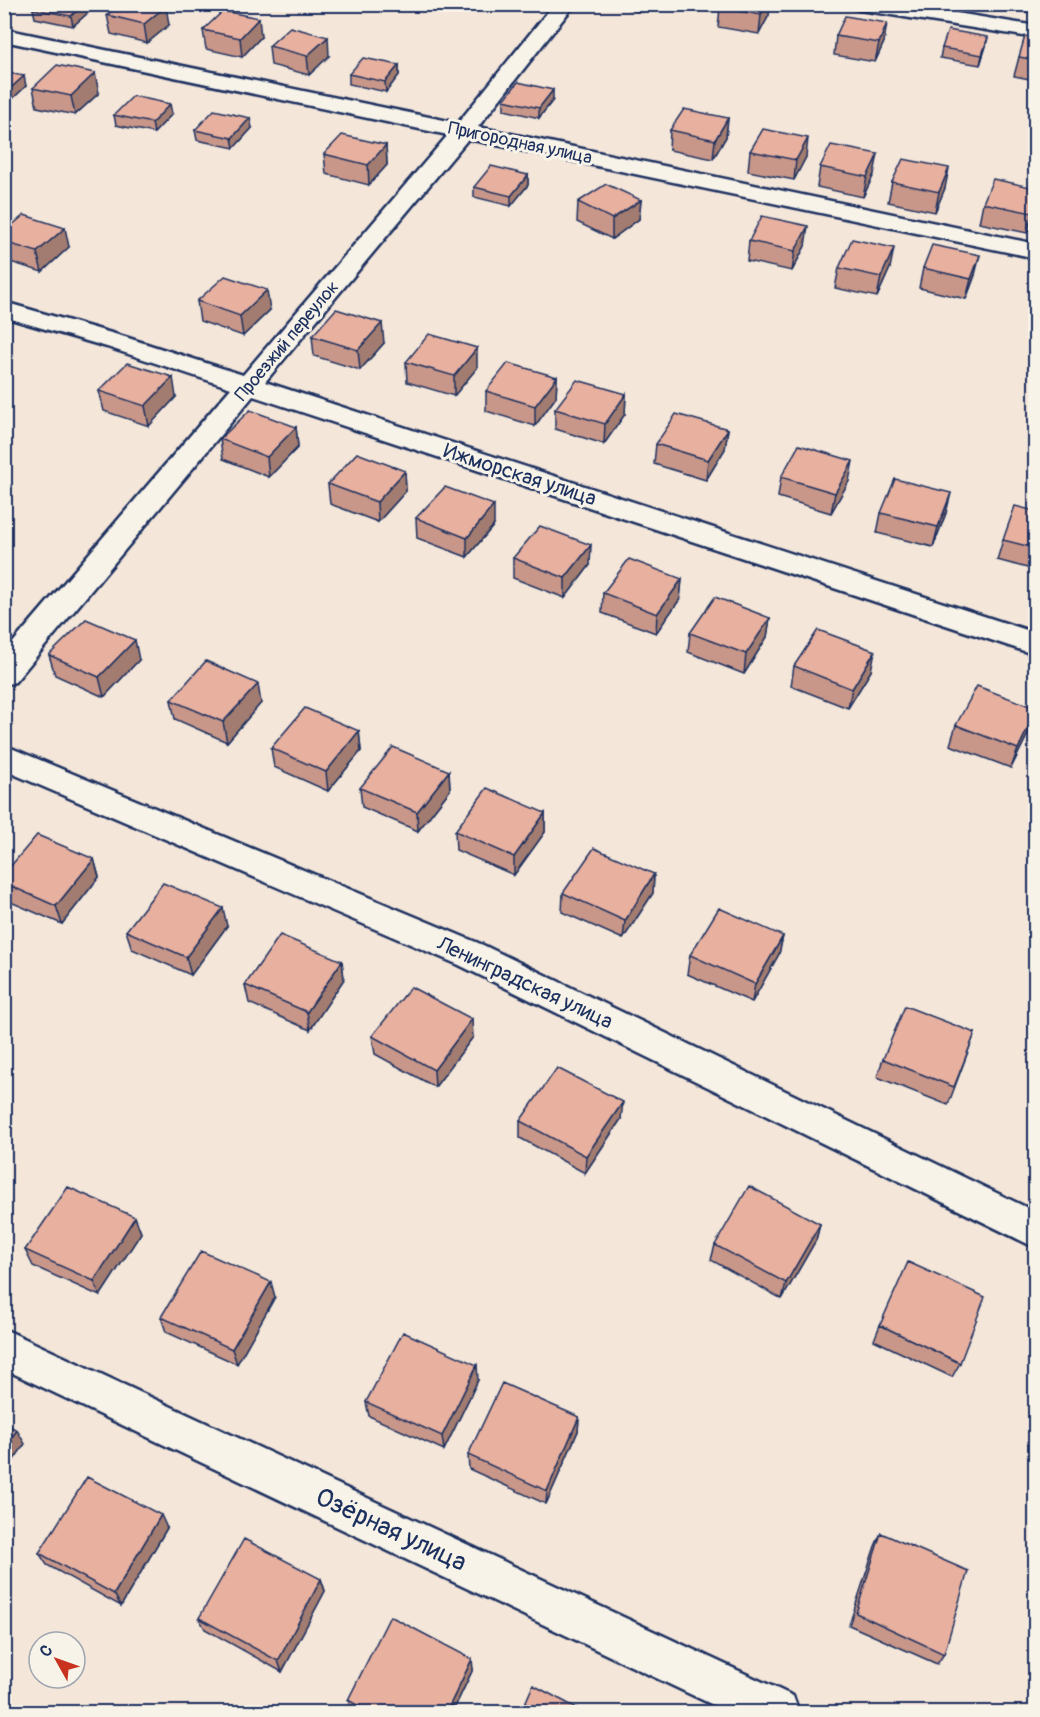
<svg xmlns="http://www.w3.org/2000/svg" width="1040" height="1717" viewBox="0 0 1040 1717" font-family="Pangolin,sans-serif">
<rect width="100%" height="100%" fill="#f4e6d9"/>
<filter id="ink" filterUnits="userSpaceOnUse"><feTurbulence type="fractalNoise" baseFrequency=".0167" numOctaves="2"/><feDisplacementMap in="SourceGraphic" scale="12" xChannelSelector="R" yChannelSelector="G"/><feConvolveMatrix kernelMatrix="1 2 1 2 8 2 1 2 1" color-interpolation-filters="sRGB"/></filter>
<g filter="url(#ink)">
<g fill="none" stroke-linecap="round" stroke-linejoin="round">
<defs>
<path id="street" d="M554 4H575L478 127 1036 244V258L468 139 265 382 1036 633V655L253 396 15 682 4 685V653L231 388 107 347 4 317V302L125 337 243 375 448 135 4 41V29L458 123Z
M850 4H902L1036 26V38L860 10 853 8Z
M4 745 483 945 1036 1212V1248L459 965 4 770Z
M4 1329 793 1696 799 1712H728L4 1369Z"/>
</defs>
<use href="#street" stroke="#1b2f5e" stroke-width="5"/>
<use href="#street" fill="#f7f3e8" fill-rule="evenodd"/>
</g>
<path fill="#c89789" stroke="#1b2f5e" stroke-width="1.5" d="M4 4H18L14 8 4 6Z
M607 4H647L642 12Z
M722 4H770L769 15 759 34 718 27 720 8Z
M991 4H1034L1031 13 991 7Z
M33 9 90 11 73 26 35 18Z
M107 15 169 25 147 43 111 34Z
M203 30 261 37 242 57 206 49Z
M836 36 884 42 875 62 834 55Z
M1035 38V80L1014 76 1019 57Z
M269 46 329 56 309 75 271 65Z
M986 46 980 65 940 58 942 48Z
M399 65V75L386 92 349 84V74Z
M4 72 26 86 7 104 4 103Z
M33 88 99 93 75 115 37 107Z
M504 100H553L539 118 504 110Z
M172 114 154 133 116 125 114 115Z
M728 118 726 137 713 159 669 150 670 130Z
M252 128 234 148 197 140 195 130Z
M386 145 387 165 369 185 326 174 324 154Z
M750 151 806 157 794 180 748 171Z
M820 167 874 174 863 197 817 187Z
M528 175V185L511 206 474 197V187Z
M892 182 945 188 935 212 888 202Z
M641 200 639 219 612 239 577 222 578 202Z
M983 203 1035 209 1027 233 979 223Z
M4 232 69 247 42 272 4 260Z
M749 241 805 246 792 271 747 261Z
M839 268H890L877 297 835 288Z
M923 268 975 275 966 299 919 288Z
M197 301 270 310 243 336 200 321Z
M312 336 384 343 360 370 314 356Z
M406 362 477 368 454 396 407 382Z
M557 377 556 397 535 426 486 411V391Z
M99 391 176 397 149 426 104 411Z
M626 394 625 414 604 444 555 429V409Z
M296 427 298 447 269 477 223 459 220 439Z
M728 429 725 449 706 480 654 464 656 444Z
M405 471 406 491 378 522 330 504 328 484Z
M781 477 849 481 831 513 778 497Z
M1035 511V570L997 560 1003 540Z
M881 513H946L933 547 877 533Z
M416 518 494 525 467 557 417 538Z
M513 558 590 565 565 598 513 578Z
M682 579 680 599 656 633 602 613 603 593Z
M770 618 767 637 744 674 688 652 690 633Z
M49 655 139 660 104 697 55 675Z
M794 666 871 671 848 708 791 686Z
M171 700 261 703 227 742 175 719Z
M956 725 1031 728 1011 768 950 745Z
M359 731 361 751 328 791 274 767 271 748Z
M449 771 450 790 418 831 362 807 360 788Z
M545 813V832L514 875 456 850 455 831Z
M94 859 99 877 62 924 6 900 4 896V874Z
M654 874 653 893 623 939 562 912 563 893Z
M227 926 191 975 132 949 126 931Z
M783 936 779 954 752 1002 687 974 690 955Z
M342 961 344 979 310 1030 249 1003 245 985Z
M975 1033 948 1105 877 1077 883 1059Z
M372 1036 473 1037 435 1087 375 1054Z
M621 1119 585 1173 520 1138V1121Z
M135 1217 141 1233 100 1296 33 1266 25 1250Z
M820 1224 816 1240 782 1299 711 1260 715 1245Z
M275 1297 237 1364 166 1332 161 1317Z
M880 1325 960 1363 952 1377 874 1340Z
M478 1380 444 1450 369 1416 366 1402Z
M579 1417 578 1431 546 1504 469 1469 468 1455Z
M167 1528 121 1606 47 1565 39 1553Z
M881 1533 944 1654 937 1664 849 1625 875 1546Z
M321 1579 325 1591 282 1672 205 1629 199 1618Z
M473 1669 452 1713H356L351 1710 348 1700Z"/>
<path fill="#a27b6f" stroke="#1b2f5e" stroke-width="1.5" d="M84 4H89L90 11 73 26 71 16Z
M642 4H647L642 12Z
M767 4H770L769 15 759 34 761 15Z
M166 6 169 25 147 43 144 24Z
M259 18 261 37 242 57 240 38Z
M887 23 884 42 875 62 879 43Z
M328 37 329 56 309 75 307 56Z
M988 37 986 46 980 65 982 55Z
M399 65V75L386 92 385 82Z
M95 73 99 93 75 115 71 96Z
M24 76 26 86 7 104 4 94Z
M553 90V100L539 118V108Z
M170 104 172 114 154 133 152 123Z
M250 118 252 128 234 148 232 138Z
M728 118 726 137 713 159 715 140Z
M808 138 806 157 794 180 796 160Z
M386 145 387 165 369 185 368 165Z
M878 154 874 174 863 197 867 177Z
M949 168 945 188 935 212 939 192Z
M528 175V185L511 206V196Z
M641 200 639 219 612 239V219Z
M1035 203V209L1027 233 1032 213Z
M808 226 805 246 792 271 795 251Z
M65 228 69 247 42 272 37 252Z
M894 248 890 268 877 297 881 277Z
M980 255 975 275 966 299 971 279Z
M267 290 270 310 243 336 240 316Z
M382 323 384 343 360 370 358 350Z
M477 348V368L454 396V376Z
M173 377 176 397 149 426 145 406Z
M557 377 556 397 535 426V406Z
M626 394 625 414 604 444 605 424Z
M296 427 298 447 269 477 267 457Z
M728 429 725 449 706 480 708 460Z
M853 461 849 481 831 513 835 493Z
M405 471 406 491 378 522 377 502Z
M951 493 946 513 933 547 938 527Z
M494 505V525L467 557V538Z
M591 545 590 565 565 598V578Z
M682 579 680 599 656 633 657 614Z
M770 618 767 637 744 674 746 654Z
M135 640 139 660 104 697 99 677Z
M875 651 871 671 848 708 852 689Z
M258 684 261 703 227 742 223 722Z
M1035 713 1031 728 1011 768 1018 749Z
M359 731 361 751 328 791 326 772Z
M449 771 450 790 418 831 417 812Z
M545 813V832L514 875V857Z
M94 859 99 877 62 924 56 906Z
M654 874 653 893 623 939 625 921Z
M223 908 227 926 191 975 186 957Z
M783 936 779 954 752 1002 755 984Z
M342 961 344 979 310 1030 307 1012Z
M472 1019 473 1037 435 1087 434 1070Z
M623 1102 621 1119 585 1173 586 1156Z
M135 1217 141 1233 100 1296 94 1281Z
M820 1224 816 1240 782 1299 786 1283Z
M271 1282 275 1297 237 1364 232 1349Z
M477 1365 478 1380 444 1450 442 1436Z
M579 1417 578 1431 546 1504 547 1491Z
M17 1430 25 1444 4 1474V1448Z
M161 1515 167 1528 121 1606 114 1594Z
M321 1579 325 1591 282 1672 278 1661Z
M472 1659 473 1669 452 1713H446Z"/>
<path fill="#e8b09f" stroke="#1b2f5e" stroke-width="1.5" d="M38 4H84L71 16 33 9Z
M120 4H161L166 6 144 24 107 15Z
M722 4H767L761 15 720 8Z
M223 11 259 18 240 38 203 30Z
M845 16 887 23 879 43 836 36Z
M290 27 328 37 307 56 269 46Z
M948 30 988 37 982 55 942 48Z
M1025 36 1035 38V60L1019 57Z
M363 58 399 65 385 82 349 74Z
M57 65 95 73 71 96 33 88Z
M4 72 24 76 4 94Z
M518 82 553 90 539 108 504 100Z
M133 96 170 104 152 123 114 115Z
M684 109 728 118 715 140 670 130Z
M214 110 250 118 232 138 195 130Z
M763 129 808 138 796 160 750 151Z
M342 135 386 145 368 165 324 154Z
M831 145 878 154 867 177 820 167Z
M903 159 949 168 939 192 892 182Z
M491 166 528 175 511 196 474 187Z
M993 179 1035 188V203L1032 213 983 203Z
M606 184 641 200 612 219 578 202Z
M24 215 65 228 37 252 4 242V232Z
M762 216 808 226 795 251 749 241Z
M852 239 894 248 881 277 839 268Z
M932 245 980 255 971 279 923 268Z
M225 276 267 290 240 316 197 301Z
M336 309 382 323 358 350 312 336Z
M429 334 477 348 454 376 406 362Z
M127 363 173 377 145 406 99 391Z
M508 363 557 377 535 406 486 391Z
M577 380 626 394 605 424 555 409Z
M250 410 296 427 267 457 220 439Z
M676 414 728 429 708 460 656 444Z
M799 445 853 461 835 493 781 477Z
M357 453 405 471 377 502 328 484Z
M895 479 951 493 938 527 881 513Z
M445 487 494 505 467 538 416 518Z
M1015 506 1035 511V548L1003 540Z
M540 526 591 545 565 578 513 558Z
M629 559 682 579 657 614 603 593Z
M715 597 770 618 746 654 690 633Z
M86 619 135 640 99 677 49 655Z
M818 630 875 651 852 689 794 666Z
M206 661 258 684 223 722 171 700Z
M977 686 1035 708V713L1018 749 956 725Z
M305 708 359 731 326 772 271 748Z
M393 747 449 771 417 812 360 788Z
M487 788 545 813 514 857 455 831Z
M37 835 94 859 56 906 4 883V874Z
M594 848 654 874 625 921 563 893Z
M163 883 223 908 186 957 126 931Z
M719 908 783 936 755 984 690 955Z
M280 935 342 961 307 1012 245 985Z
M411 987 472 1019 434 1070 372 1036Z
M905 1006 975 1033 954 1087 883 1059Z
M557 1068 623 1102 586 1156 520 1121Z
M749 1186 820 1224 786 1283 715 1245Z
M68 1187 135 1217 94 1281 25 1250Z
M201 1251 271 1282 232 1349 161 1317Z
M908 1262 985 1297 960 1363 880 1325Z
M403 1332 477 1365 442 1436 366 1402Z
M502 1383 579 1417 547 1491 468 1455Z
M4 1423 17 1430 4 1448Z
M87 1477 161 1515 114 1594 39 1553Z
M881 1533 968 1571 944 1654 856 1613Z
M244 1539 321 1579 278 1661 199 1618Z
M390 1616 472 1659 446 1713H371L348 1700Z
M533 1685 586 1713H521Z"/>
</g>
<g text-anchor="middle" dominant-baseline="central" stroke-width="6" stroke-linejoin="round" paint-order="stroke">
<g font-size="18" fill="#1b2f5e" stroke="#f7f3e8">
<text transform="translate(520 143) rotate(12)">Пригородная улица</text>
<text transform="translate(287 341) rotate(-50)">Проезжий переулок</text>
</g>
<g font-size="21" fill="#1b2f5e" stroke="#f7f3e8">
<text transform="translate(520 475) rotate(18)">Ижморская улица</text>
<text transform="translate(525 983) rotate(25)">Ленинградская улица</text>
</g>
<g font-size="26" fill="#1b2f5e" stroke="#f7f3e8">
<text transform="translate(391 1530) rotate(25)">Озёрная улица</text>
</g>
</g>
<rect width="1040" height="1717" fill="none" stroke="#f7f3e8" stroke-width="24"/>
<rect x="12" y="12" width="1016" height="1693" fill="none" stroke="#1b2f5e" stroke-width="2" filter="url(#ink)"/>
<g transform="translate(57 1660) rotate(310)"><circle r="28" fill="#f7f3e8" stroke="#9fa5b1" stroke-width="1.5"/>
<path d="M0-4.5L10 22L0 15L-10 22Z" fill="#c8321e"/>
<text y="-9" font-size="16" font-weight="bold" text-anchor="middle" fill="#1b2f5e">С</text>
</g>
</svg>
